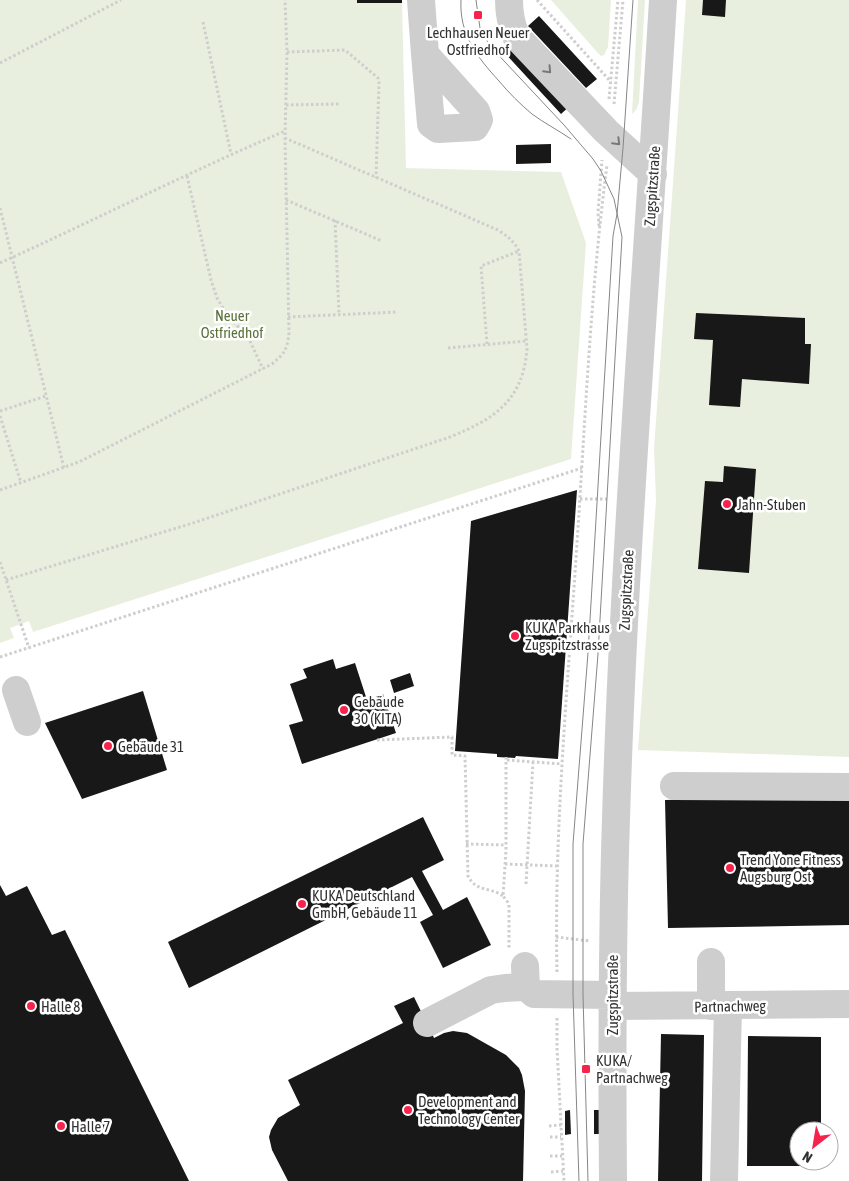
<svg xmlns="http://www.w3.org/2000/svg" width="849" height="1181" viewBox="0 0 849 1181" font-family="'Asap Condensed',sans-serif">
<rect width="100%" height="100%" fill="#fff"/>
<path fill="#e9efde" d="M0 0H357L358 3H402L406 168 561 172 586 243 571 459 33 632 29 621 10 628 14 638 0 643Z
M551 0H611L608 47 604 55 601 56 597 52Z
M638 0H645L639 102 636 110 632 114Z
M686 0H849V757L638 750 656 500 654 449Z"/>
<path fill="#181818" d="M357 0H402V3H357Z
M703 0H726L725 17 702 15Z
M539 16 597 79 586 88 528 26Z
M512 41 572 104 561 114 502 50Z
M551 144V163L516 164V145Z
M696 313 805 318V344H811L809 384 742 379 740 407 709 405 713 340 694 339Z
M724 466 756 469 749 573 698 569 705 481 723 482Z
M577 490 558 759 516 756 515 758 497 757V754L455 751 471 521Z
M333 659 336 669 355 663 367 700 383 694 396 733 302 764 289 725 303 721 290 684 307 678 303 669Z
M410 673 414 686 394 693 390 680Z
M143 691 167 770 82 799 45 723Z
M849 796V925L668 928 665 800Z
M423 817 444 860 422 871 443 910 467 897 491 945 443 968 420 922 433 915 412 877 189 988 168 942Z
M0 885 6 896 27 886 52 935 65 930 189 1181H0Z
M414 997 434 1038 444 1033 453 1031 467 1033 506 1055 519 1068 522 1075 525 1091 523 1181H288L272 1150 269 1137 271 1130 278 1118 300 1105 288 1080 403 1023 394 1006Z
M661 1034 704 1035 702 1181H658Z
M748 1036 821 1037V1131H799V1161H820V1166H747Z
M570 1110 571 1134 565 1135V1111Z
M594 1110H599L600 1134H594Z"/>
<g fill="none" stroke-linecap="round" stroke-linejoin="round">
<path stroke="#cecece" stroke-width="3" stroke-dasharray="2.5 2.5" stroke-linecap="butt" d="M537 0 611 82
M203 22 231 154
M287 52 345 50 378 78 379 82 376 178
M0 63 121 0
M609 99 618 0
M614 104 623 0
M286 105 340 104
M187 176 211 280 217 298 226 313 249 339 263 369
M286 200 382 241
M0 208 64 468
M335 220 339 314
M599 226 598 213 602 160
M0 263C95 220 189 172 285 131
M288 317 398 312
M487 344 481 266 519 251
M448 348 526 341
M0 411 46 396
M0 416 21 483
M0 490 79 462 272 364C284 354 287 350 289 334L285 138 287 52 285 0
M580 499H607
M0 562 29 648
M6 580 193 523 450 437C494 419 523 401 527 349L519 251C514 241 507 236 498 230L285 138
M0 657 582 468
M377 740 452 737V755L465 756 468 876C477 893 489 886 503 896
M506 757V850L503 896 509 904V948
M507 760 562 764
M466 844 506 845
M505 864 557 866
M526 884 533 762
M556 937 590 941
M557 972C554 834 567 695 576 558 585 427 590 295 607 165
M557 1018V1048L564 1181
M549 1126 561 1125
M550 1137H561
M550 1156H562
M551 1172 563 1171"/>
<path stroke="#cecece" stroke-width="28" d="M421 0 425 54
M509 0C509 13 511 24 516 36L606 131 653 174
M425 54 476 111 479 120 475 127 438 129 431 124Z
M16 690 27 722
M674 786 849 787
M525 966 526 987 534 994 612 995
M612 1006 849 1004
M711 1006V962
M427 1023 491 990 505 988 526 987
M613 1181C612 1060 612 939 616 819 624 545 647 273 663 0
M724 1181 728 1006"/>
<path stroke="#868686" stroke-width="1" d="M461 0C459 34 477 57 499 81 509 93 520 104 532 114 544 123 558 130 571 139
M476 0 480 28 490 46 564 125 593 159 601 171 614 199 622 237 598 654 583 844V994L588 1181
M579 1181 573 994V844L588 653 613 236 617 214 623 148 633 0"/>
</g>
<defs><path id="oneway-chevron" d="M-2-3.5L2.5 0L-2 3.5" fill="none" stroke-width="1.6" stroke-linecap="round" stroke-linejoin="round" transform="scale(1.25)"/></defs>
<g stroke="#787878">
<use href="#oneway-chevron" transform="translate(548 70) rotate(47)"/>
<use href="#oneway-chevron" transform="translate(617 142) rotate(45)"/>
</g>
<g fill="#f6244c" stroke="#fff" stroke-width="2">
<rect x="473" y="10" width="10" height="10" rx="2.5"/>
<circle cx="727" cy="504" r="5"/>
<circle cx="515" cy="636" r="5"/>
<circle cx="344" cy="710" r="5"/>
<circle cx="108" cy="746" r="5"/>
<circle cx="730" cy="868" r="5"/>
<circle cx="302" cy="904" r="5"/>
<circle cx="31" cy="1006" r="5"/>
<rect x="581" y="1064" width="10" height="10" rx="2.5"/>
<circle cx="408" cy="1110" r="5"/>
<circle cx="61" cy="1126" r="5"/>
</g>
<g text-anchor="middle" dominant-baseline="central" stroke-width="5" stroke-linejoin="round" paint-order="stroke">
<g font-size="15" fill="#313131" stroke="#fff" text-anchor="start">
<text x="478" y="32" text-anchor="middle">Lechhausen Neuer<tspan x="478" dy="17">Ostfriedhof</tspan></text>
<text x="737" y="504">Jahn-Stuben</text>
<text x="525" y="627">KUKA Parkhaus<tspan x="525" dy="17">Zugspitzstrasse</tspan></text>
<text x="354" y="701">Gebäude<tspan x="354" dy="17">30 (KITA)</tspan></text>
<text x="118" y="746">Gebäude 31</text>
<text x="740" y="859">Trend Yone Fitness<tspan x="740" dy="17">Augsburg Ost</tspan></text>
<text x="312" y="895">KUKA Deutschland<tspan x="312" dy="17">GmbH, Gebäude 11</tspan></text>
<text x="41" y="1006">Halle 8</text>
<text x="596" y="1060">KUKA/<tspan x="596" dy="17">Partnachweg</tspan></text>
<text x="418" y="1101">Development and<tspan x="418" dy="17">Technology Center</tspan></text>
<text x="71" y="1126">Halle 7</text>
</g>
<g font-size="15" fill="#313131" stroke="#fff">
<text transform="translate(652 186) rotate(-86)">Zugspitzstraße</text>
<text transform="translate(626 590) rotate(-87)">Zugspitzstraße</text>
<text transform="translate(612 995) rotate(-90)">Zugspitzstraße</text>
<text transform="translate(730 1006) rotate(-1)">Partnachweg</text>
</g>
<g font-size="15" fill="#5a7239" stroke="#fff">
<text x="232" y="315">Neuer<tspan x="232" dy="17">Ostfriedhof</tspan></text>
</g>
</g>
<g transform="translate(814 1146) rotate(211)"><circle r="24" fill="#ffffff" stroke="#adadad"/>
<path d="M0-4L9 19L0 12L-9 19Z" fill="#f6244c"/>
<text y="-8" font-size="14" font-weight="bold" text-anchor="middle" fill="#313131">N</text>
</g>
</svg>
